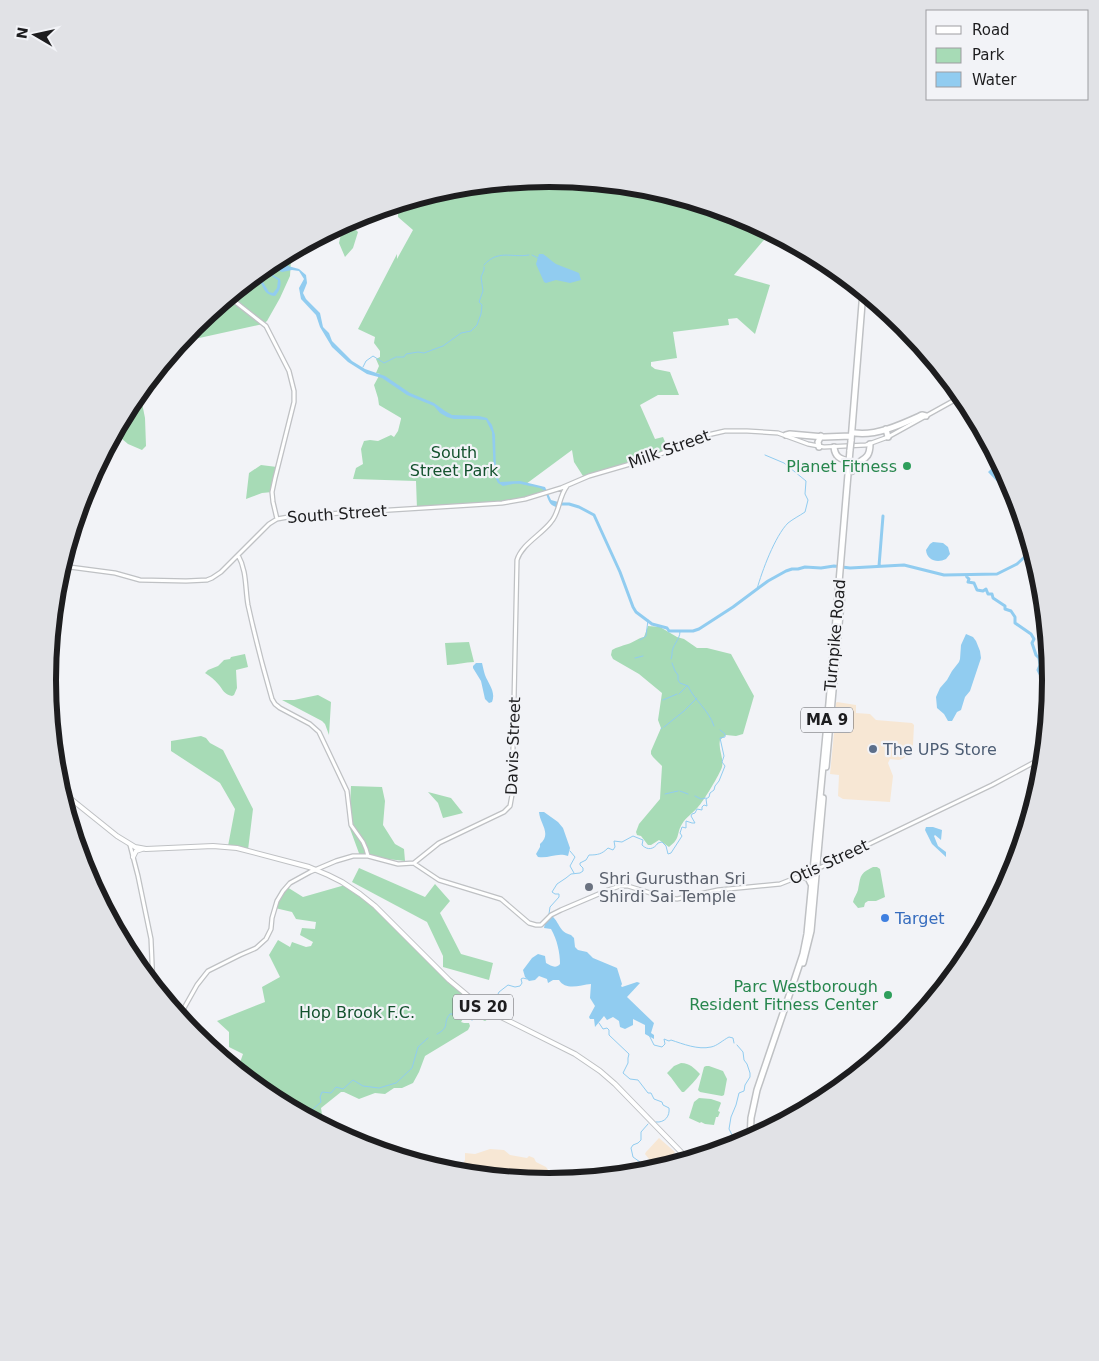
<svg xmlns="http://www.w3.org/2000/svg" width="1099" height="1361" viewBox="0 0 1099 1361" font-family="'DejaVu Sans',sans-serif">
<rect width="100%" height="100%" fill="#f2f3f7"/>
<path fill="#f7e7d4" d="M837 702 856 705V713L870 714 876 720 912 723 914 725 913 745 909 752 904 758 899 760 890 759 888 763 893 776 890 802 843 799 838 796 839 775 830 774 834 733 840 717 835 712 836 703Z
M659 1138 675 1152 662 1168 658 1170 645 1154 646 1152Z
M490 1149 504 1150 510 1155 527 1158 529 1156 534 1158 536 1162 546 1167 548 1170 547 1182 458 1173 465 1160V1153L475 1154Z"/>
<path fill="#a7dbb6" d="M550 179 648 188 742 217 756 224 757 229 769 234 734 275 770 285 755 334 737 318 728 319 729 325 673 332 677 358 651 362V366L655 369 670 372 679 395H658L640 405 655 439 663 437 668 449 648 457 583 476 574 462 572 450 526 484 543 488 547 493 502 503 417 509 416 481 353 479 356 468 363 464 361 449 364 441 370 440 378 441 391 435 394 437 398 431 401 419V418L379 405 378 398 374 385 380 374 376 373 379 366 376 359 380 357V351L374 343 375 337 358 329 397 254V259L413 230 398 217V207L397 205 452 188Z
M348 222 358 232 353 248 345 257 339 243 343 225Z
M299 248 291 260 290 276 280 298 267 321 263 324 181 342 195 325 271 263Z
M140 393 145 418 146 446 142 450 128 444 115 433 132 401Z
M261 465 277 467 272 492 262 493 246 499 249 473Z
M648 626 660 627 677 637 684 639 697 648H707L731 654 754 696 743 734 736 736 726 735 720 740C718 749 724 758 722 767 720 774 703 802 698 807 693 813 686 817 682 824 676 834 681 838 669 847L659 840 651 845H648L641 836 637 835 636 832 639 824 660 799 662 766 653 757 651 754V751L661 728 658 720 662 693 639 674 613 659 611 655 612 650C617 647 622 646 628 644 634 642 638 638 644 637Z
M469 642 474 662C465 662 457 665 447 665L445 643Z
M245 654 248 667 236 670 237 688 234 695 232 696C224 694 223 690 219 685 215 680 210 676 205 673L208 670 218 666 224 660 230 659 231 657Z
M318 695 331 702 329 735 325 724 322 721 282 700H294Z
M201 736 206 738 210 743 223 750 253 809 248 850 228 846 235 809 220 783 171 751V741Z
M351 786 382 787 385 801 383 825 395 844 404 849 405 861 360 856 349 826Z
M428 792 451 798 463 813 443 818 438 803Z
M873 867H877L880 869 885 897 876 901H868L865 903 864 907 858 908 853 902C854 897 857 894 858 890 861 876 859 874 873 867Z
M359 868 425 897 435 884 450 901 440 913 461 954 493 963 489 980 443 967V956L427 922 352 882Z
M345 885 355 891 386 917 402 936 439 971 456 988 494 1015 485 1021 467 1013 461 1022 464 1023H469L470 1026 468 1030 425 1056 419 1072 413 1083 402 1088H394L385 1094 375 1093 359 1099 344 1092H341L321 1108 323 1121 320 1125 270 1098 237 1071 243 1054 229 1047V1032L217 1021 265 1002 262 987 280 977 269 955 278 940 290 947 292 942 306 947 311 946 313 942 300 935 302 928 315 929 316 922 296 919 292 912 275 908 282 894 287 887 303 897Z
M681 1063C690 1063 694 1068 700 1074 696 1080 690 1086 684 1092H682C676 1085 673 1079 667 1073L674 1066Z
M706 1066H709L723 1071 727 1079 724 1095 722 1096 700 1092 698 1090 704 1067Z
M699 1098 711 1099 720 1102 721 1103 718 1111 720 1112 718 1117H716L714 1125 705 1124 701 1122 700 1123 689 1118 694 1102Z"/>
<path fill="#91ccf0" d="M291 252 288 266 299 269 306 275 307 283 303 293 306 299 320 313 323 327 329 333 332 341 352 361 365 369 385 376 410 393 434 403 445 411 452 415 479 416 487 418 492 425 495 435 496 474 500 482 520 481 545 487 551 500 562 503V505H558L556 507C546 504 549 494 542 489 538 487 534 487 530 486 517 483 516 483 503 486L498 483 494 475 492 432 486 420 476 419H454L447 417 440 413 434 406 407 395 382 378 367 374 348 362 332 347 320 327 316 315 301 299 299 288 304 279 299 271 292 270 282 272 277 270 273 272V275L280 279C282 285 279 292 275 296 265 295 264 289 260 281L257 285H254L252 283 254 277 258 274 259 276 256 279 255 282 258 279H261L269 292 273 293 277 288 278 280 270 275C271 267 274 271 277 266 278 264 279 261 280 258Z
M539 254H543C548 257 551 261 556 264 563 267 572 270 579 273L581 280 570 283 556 280 546 283 544 282 536 264Z
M993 467 1003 468 1013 488 1010 491 1005 490 988 472Z
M933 542 943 543 948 547 950 554 946 559C938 563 927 561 926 550L930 544Z
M966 634 973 637 976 641 980 651 981 658 970 691 965 697 961 710 957 712 952 721H948L944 714 937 708 936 697 940 688 947 680 952 671 959 662 960 659 961 645Z
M476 663H482C483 667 484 672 485 675 489 685 496 692 492 702L489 703 485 699 481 681 473 668V666Z
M539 812H544L558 822 563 828 570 848 568 856C557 852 549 859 538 857L536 854 540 847V844C552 834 540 824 539 812Z
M926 827H933L942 830 941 840 935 835 934 836 938 846 946 852V857L932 844 925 830Z
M552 916C560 923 559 932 571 935L574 938 575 947 578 950 587 952 593 958 617 968 622 984 621 986 622 987 637 982 640 983 627 997 654 1023 651 1033 654 1035V1039L645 1034V1025L633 1019V1025L625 1029 620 1027 619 1021 613 1017 607 1020 604 1016 595 1027 594 1019H590L589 1017 595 1006 590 998 591 984C580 985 566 991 559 980H553L548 983 547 979 539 976 535 980 529 981 525 977 523 970 532 958 538 954 545 956 546 963C551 966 556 969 560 964 560 953 557 939 551 929L544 928 545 923 551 918Z"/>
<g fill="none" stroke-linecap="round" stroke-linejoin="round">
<path stroke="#91ccf0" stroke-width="1" d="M532 255 538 258
M484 265C498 249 511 258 529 255
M397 357H404L406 354 418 352 424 353 432 350 443 346 461 333 471 331 477 325 481 314 482 305 479 302 483 291 481 277 484 270V267
M363 367 366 361 373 356 384 363 396 357
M757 589C762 571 775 536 788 523 793 519 799 516 805 512L808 500 805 494 806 481 784 463 765 455
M640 640 646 636 648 620
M635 658 643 656
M671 659 672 655C671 646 680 640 680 632
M672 663 675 671 678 675V680L680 683 688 686C694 700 709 710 714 726
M679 694 687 686
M663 700 677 694
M664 727 684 711 697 698
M661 729 662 728
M680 791 688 794
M665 794 678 791
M695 796 701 799 706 798
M570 851 575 857 570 866 574 873
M549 914 550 907 559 897V894H555L552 892 557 884 566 878 571 874 580 873 583 871V868L580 865V863L586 860 589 855C598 855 602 854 608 848L613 850 615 847 614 841 622 842 633 836 643 840 642 845C648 851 654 849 658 843L662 842 666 846 668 854 671 853 682 836 680 833 682 827 686 828V821L692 823H695L691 816 692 814 695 813 697 809 702 810V807L704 805 707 806 706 799 709 797 710 793 714 790 715 786 719 781 725 766 722 762 724 756 720 738 725 737V734L720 730
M500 1013 502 1010V1005L496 998 499 992 508 985 515 987 520 986 522 983 521 979 523 978 527 979
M599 1023 603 1029 607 1028 609 1030V1035L629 1054 628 1058V1063L623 1073 630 1079 638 1080 648 1093H651L654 1099 662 1102 663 1105 669 1108C670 1116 665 1123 656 1122
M437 1034C451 1027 442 1023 450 1014H454L458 1018 464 1017 472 1020 484 1015 494 1017
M649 1035 654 1045 662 1047 665 1044 664 1039 669 1041 671 1040C683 1044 698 1050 711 1047 717 1046 723 1040 729 1037L733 1038 734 1043
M309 1118 312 1110 321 1102 320 1097 322 1092 331 1093 336 1087 343 1089 353 1080 363 1086 379 1088 396 1083 412 1068 418 1047 428 1038
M730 1148 732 1135 729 1129 731 1117 736 1105 739 1093 744 1091 745 1085 750 1077V1073L747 1064 744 1060 743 1052 737 1045
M648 1173 640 1162 633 1157 631 1148 633 1145 638 1143 641 1140V1132L648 1124"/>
<path stroke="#91ccf0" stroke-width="3" d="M559 504H569L579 507 594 515 620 572 633 607 636 612 652 624 667 628 669 631H693L699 629 733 607 768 581 786 571 792 569H798L805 567 821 568 834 566 850 568 904 565 944 575 997 574 1017 564 1032 550
M879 566 883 516
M966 575 967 577 969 579 968 582 974 583 977 590 983 591 986 589 988 594H992L993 598 1005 606V609L1011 611 1015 617V623L1031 634 1034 639 1032 643 1036 655 1039 658 1040 665 1038 670C1046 684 1047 702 1048 718"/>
<defs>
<path id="secondary" d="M229 297 266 326 289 371 294 391V402L275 478 272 492 273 502 277 519
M238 555C247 571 245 588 248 605 255 637 263 668 272 699L275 704 280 708 310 724 319 732 347 791 351 825 363 842 366 849 368 856
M62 566 115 573 140 580 186 581 207 580 212 578 221 572 269 524 277 519 294 516 471 505 502 503 525 499 561 488 589 476 651 458 703 436 725 431H747L778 433 808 444 824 447 866 445 888 437 962 396
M130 845 138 876 151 939 153 985
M415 864 439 880 501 899 529 923 536 925H541L551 915 561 910 608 890 620 886H628L663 897 677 899 718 890 780 884 813 871 992 785 1044 757
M179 1017 197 985 208 971 240 955 256 948 266 939 271 929 272 918 277 901 283 891 290 883 310 872 336 861 353 856H368L398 864 414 863 439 843 504 812 510 806 512 795 517 560C522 544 541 535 551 522 560 512 558 498 567 486"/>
<path id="primary" d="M61 791 117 836 135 847 146 849 213 846 237 848 309 867 328 875 342 882 360 894 375 906 449 980 473 1000 495 1014 575 1054 600 1071 615 1084 682 1153 690 1160
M133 857 136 851 142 849
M673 1164 682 1158 688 1159"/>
<path id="highway" d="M886 429 888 437
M855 433C877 436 902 424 922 415L926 416
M786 435 790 434 824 437 851 436
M851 441 863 291
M819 447 818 442 821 436
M834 447C835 457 840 459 849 461
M852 471C858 456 870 464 870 444
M832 710 836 717 840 721
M826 767 842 592
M801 876 808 878 811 884
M803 963 811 931 823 798
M750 1140 751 1118 757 1090 794 981 803 954 807 934 829 703 850 450"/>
</defs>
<use href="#secondary" stroke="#bfc1c4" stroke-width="5.5"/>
<use href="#primary" stroke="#bfc1c4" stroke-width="6"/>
<use href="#highway" stroke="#bfc1c4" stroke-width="8"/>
<use href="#secondary" stroke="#fff" stroke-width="3"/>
<use href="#primary" stroke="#fff" stroke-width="4"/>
<use href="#highway" stroke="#fff" stroke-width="5"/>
<defs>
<path id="highway-bridge" d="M850 450 851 441"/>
</defs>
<use href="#highway-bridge" stroke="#bfc1c4" stroke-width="8" stroke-linecap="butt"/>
<use href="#highway-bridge" stroke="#fff" stroke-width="5"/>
</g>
<g fill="#2e9e5b" stroke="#f2f3f7" stroke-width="2">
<circle cx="907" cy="466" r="5"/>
<circle cx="888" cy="995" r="5"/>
</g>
<circle fill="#5c6f8a" stroke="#f2f3f7" stroke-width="2" cx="873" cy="749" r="5"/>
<circle fill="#6b7280" stroke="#f2f3f7" stroke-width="2" cx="589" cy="887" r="5"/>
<circle fill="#3f7fe0" stroke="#f2f3f7" stroke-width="2" cx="885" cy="918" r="5"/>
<g text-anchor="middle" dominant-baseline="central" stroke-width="4.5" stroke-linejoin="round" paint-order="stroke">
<g fill="#f2f3f7" stroke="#5d5d60" stroke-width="1">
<rect x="801" y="707.5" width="52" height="25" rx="4"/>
<rect x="453" y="994.5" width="60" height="25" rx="4"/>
</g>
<g font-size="15" font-weight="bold" fill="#1d1d1f">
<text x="827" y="720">MA 9</text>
<text x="483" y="1007">US 20</text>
</g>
<g font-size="16" fill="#1d1d1f" stroke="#f2f3f7">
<text transform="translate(669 449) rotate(-20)">Milk Street</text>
<text transform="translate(337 514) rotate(-4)">South Street</text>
<text transform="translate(835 635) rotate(-85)">Turnpike Road</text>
<text transform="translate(513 746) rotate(-88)">Davis Street</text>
<text transform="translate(829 862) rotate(-25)">Otis Street</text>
</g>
<g font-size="16" fill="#14522e" stroke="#f2f3f7">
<text x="454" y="452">South<tspan x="454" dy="18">Street Park</tspan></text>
<text x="357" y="1012">Hop Brook F.C.</text>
</g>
<g font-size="16" fill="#27864d" stroke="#f2f3f7" text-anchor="end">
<text x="897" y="466">Planet Fitness</text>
<text x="878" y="986">Parc Westborough<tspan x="878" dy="18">Resident Fitness Center</tspan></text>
</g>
<g font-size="16" fill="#4e5e75" stroke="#f2f3f7" text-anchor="start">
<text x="883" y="749">The UPS Store</text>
</g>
<g font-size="16" fill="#5b616d" stroke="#f2f3f7" text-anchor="start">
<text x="599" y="878">Shri Gurusthan Sri<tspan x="599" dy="18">Shirdi Sai Temple</tspan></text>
</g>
<g font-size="16" fill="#366cbe" stroke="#f2f3f7" text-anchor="start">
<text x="895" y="918">Target</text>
</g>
</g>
<path d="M0 0H1099V1361H0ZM56 680a493 493 0 1 1 986 0a493 493 0 1 1-986 0Z" fill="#e1e2e6" fill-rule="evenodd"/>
<path fill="none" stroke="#1d1d1f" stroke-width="6" d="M56 680a493 493 0 1 1 986 0a493 493 0 1 1-986 0Z"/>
<rect x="926" y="10" width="162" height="90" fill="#f2f3f7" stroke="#9d9da1"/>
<rect x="936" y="26" width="25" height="8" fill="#ffffff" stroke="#9d9da1"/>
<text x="972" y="35" font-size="15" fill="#1d1d1f">Road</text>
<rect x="936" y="48" width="25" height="15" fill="#a7dbb6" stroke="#9d9da1"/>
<text x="972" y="60" font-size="15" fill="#1d1d1f">Park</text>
<rect x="936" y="72" width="25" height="15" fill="#91ccf0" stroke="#9d9da1"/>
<text x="972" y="85" font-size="15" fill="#1d1d1f">Water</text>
<g transform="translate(35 35) rotate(279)" stroke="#f2f3f7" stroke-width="4" paint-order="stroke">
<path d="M0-4L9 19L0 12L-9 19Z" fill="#1d1d1f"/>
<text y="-8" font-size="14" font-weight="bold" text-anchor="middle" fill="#1d1d1f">N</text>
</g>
</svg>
